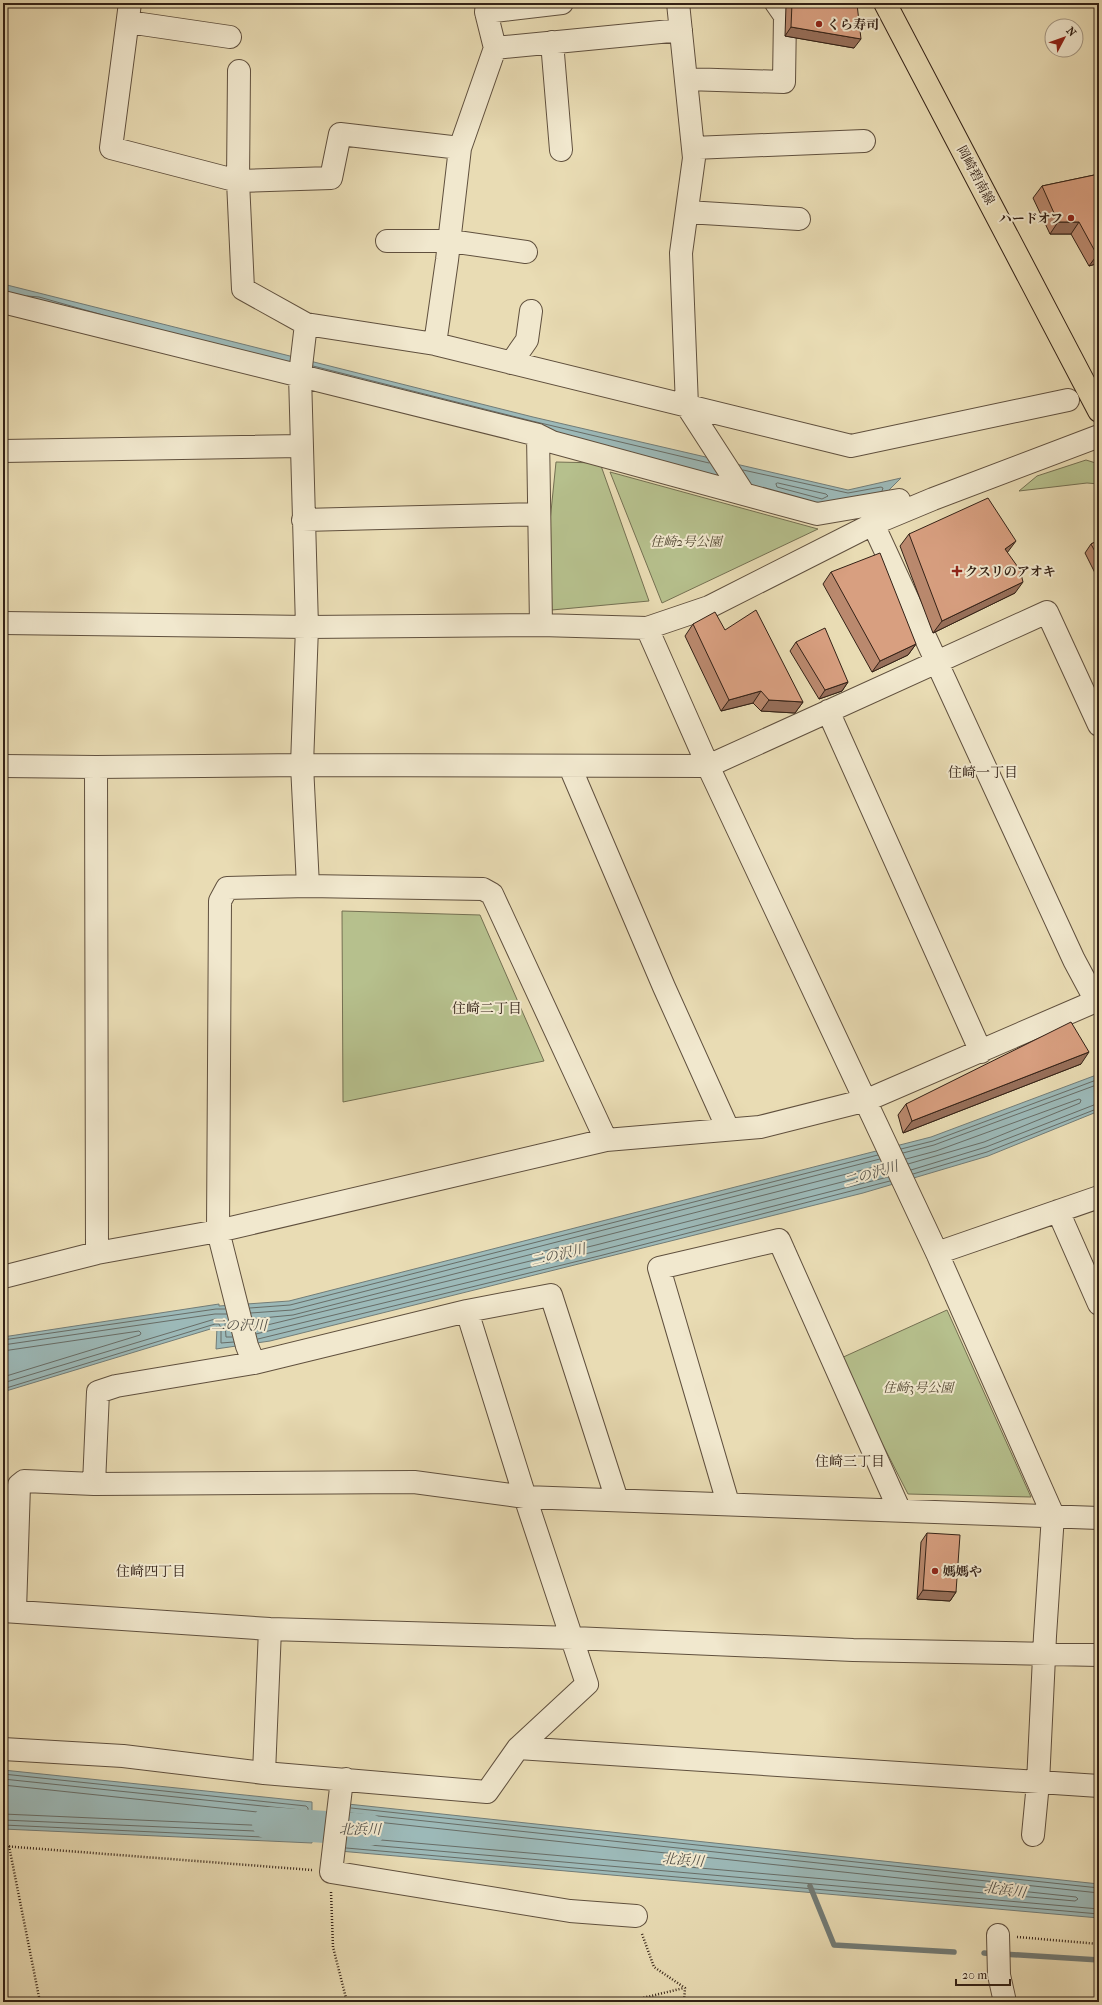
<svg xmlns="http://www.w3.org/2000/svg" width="1102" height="2005" viewBox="0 0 1102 2005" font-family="'IM FELL French Canon','Noto Serif JP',serif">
<rect width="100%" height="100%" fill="#e9dcb4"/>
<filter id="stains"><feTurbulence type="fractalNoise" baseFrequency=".005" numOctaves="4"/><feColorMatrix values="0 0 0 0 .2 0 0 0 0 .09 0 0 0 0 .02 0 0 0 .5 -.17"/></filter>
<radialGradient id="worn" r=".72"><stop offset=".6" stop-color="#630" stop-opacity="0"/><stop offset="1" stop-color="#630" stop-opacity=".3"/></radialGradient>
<path fill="#b6c08d" stroke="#747052" d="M1086 460 1099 464V484L1087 483 1019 491 1037 476Z
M556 462 600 463 649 601 541 611Z
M610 472 818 529 662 603Z
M342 911 480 915 544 1061 343 1102Z
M947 1310 1031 1497 908 1494 839 1359Z"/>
<path fill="#9cb9b8" stroke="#727c77" d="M3 284 533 417 848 490 901 478 884 495 822 508 3 297Z
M1099 1074V1111L988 1156 863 1193 270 1341 216 1349 217 1327 6 1391 3 1394V1337L219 1304V1306L289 1301 931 1137Z
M3 1770 312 1802V1843L3 1829Z
M329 1802 1099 1884V1918L328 1850Z"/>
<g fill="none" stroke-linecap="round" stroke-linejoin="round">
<path stroke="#686d67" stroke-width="1" d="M27 296 39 297 103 315
M313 366 532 421 709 463
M743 470 848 493 881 487 883 488 882 491
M778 483 826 494 828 496 822 499 777 487 776 484Z
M901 1149 933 1141 1099 1079
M903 1153 934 1145 1099 1084
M906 1159 936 1151 1079 1099 1081 1100 1080 1103 984 1142 908 1164
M911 1170 986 1147 1099 1103
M913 1174 987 1152 1099 1108
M250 1308 290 1305 878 1155
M251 1313 292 1310 880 1159
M252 1319 293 1315 882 1165
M255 1328 596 1245 885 1171
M256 1334 597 1251 888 1177
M258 1339 599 1256 890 1181
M3 1340 216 1309H225
M3 1345 215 1314H227
M3 1351 139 1331 141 1333 140 1335 3 1377
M3 1383 215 1319 220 1320 225 1323 226 1337H232
M3 1389 215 1324H219L221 1328V1343L234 1342
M3 1774 306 1806 308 1808V1837L306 1839 3 1825
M3 1779 301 1810 303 1812V1832L301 1833 3 1820
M3 1785 295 1816 297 1817V1825L295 1827 3 1814
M351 1808 1099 1888
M350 1813 1099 1893
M347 1837 1075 1901 1078 1899 1076 1897 349 1819
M347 1843 1099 1909
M346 1848 1099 1914"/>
<path stroke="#727c77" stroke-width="5.5" d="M810 1886 834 1945 954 1952
M984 1953 995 1954
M1003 1954 1099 1960"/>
<path stroke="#9cb9b8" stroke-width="32" d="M268 1823 369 1830"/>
<defs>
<path id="minor" d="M130 3 111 148 238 181 243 289 306 324 435 344 851 446 1068 400
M678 3 694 158 681 253 687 406 744 494
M486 12 562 3
M128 22 230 37
M552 42 561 150
M495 48 681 30
M239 71 238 181 331 178 340 134 460 148
M686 79 784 82 785 16 776 3
M693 148 864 141
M687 212 799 219
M387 241H450L526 252
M3 302 538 435 552 442 817 514 899 500
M306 324 300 375 307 627 302 765 308 886
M435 344 447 260 460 148 495 48 486 12 487 3
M511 363 527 340 531 311
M538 435 541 625
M3 451 301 446
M303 520 539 514
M3 623 307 627 541 625 647 628 709 607 873 524 933 499 1099 436
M647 628 708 766 937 1253 1053 1515 1045 1636 1038 1783 1033 1835
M828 711 981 1052
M3 766 96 767 302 765 708 766 1047 612 1099 725
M96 767 97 1253
M570 767 664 987 728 1129
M1058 1211 1099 1304
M937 1253 1099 1197
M3 1277 97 1253 218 1231 606 1140 760 1127 867 1100 1096 1001 1074 960 873 524
M467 1311 525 1497 587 1684 518 1748
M254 1363 247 1346 218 1231 220 901 227 888 308 886 483 889 492 894 606 1140
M94 1484 98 1392 116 1386 254 1363 467 1311 551 1295 617 1500
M728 1503 659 1268 779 1240 899 1509
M3 1611 270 1629 573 1638 853 1650 1099 1655
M15 1611 19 1485 24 1481 94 1484 414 1482 525 1497 1099 1518
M3 1749 123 1756 264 1773 487 1792 518 1748 1099 1786
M264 1773 270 1629
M346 1779 341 1788 331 1872 570 1911 636 1916
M998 1935 999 1975 1005 2002"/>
<path id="major" d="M885 3 1099 411"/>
</defs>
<use href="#minor" stroke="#60503e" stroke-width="24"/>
<use href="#major" stroke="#332116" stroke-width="24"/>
<path stroke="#332116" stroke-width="2.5" stroke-dasharray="1 2" stroke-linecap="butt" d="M3 1846 312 1870
M9 1846 40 2002
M331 1892 333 1947 347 2002
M642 1934 654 1967 685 1988 684 2002
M1017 1937 1099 1944
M626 2002 684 1988"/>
<use href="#minor" stroke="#f1e8ce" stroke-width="22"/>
<use href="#major" stroke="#e9dcb4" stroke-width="22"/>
</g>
<path fill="#ba896e" stroke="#332116" d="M787 3H850L854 48 785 36 786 5Z
M1099 174V263L1089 266 1071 234H1050L1033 198 1042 186Z
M909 534 1007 553 1015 593 933 633 900 546Z
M1099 540V581L1085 553 1091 544Z
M831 572 916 644 908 655 872 672 823 584Z
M693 624 725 630 803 702 795 713 761 711 753 703 721 711 685 636Z
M796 642 848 682 842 691 819 699 790 651Z
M1081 1064 903 1133 898 1115 906 1104Z
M927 1533 956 1592 950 1601 917 1599 921 1542Z"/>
<path fill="#976f5a" stroke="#332116" d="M791 27 861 39 854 48 785 36Z
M1058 222H1079L1071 234H1050Z
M1099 254V263L1089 266 1097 255Z
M1016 541 1007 553 1005 549Z
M1023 582 1015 593 933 633 942 621Z
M916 644 908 655 872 672 880 661Z
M848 682 842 691 819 699 825 690Z
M761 691 753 703 721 711 729 700Z
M769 700 803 702 795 713 761 711Z
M1089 1052 1081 1064 903 1133 912 1121Z
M923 1590 956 1592 950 1601 917 1599Z"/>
<path fill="#d89f80" stroke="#332116" d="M792 3H850L857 4 861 39 791 27Z
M1099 174V254L1097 255 1079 222H1058L1042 186Z
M988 498 1016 541 1005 549 1020 570 1023 582 942 621 909 534Z
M1099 540V559L1091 544Z
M880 553 916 644 880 661 831 572Z
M756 610 803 702 769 700 761 691 729 700 693 624 715 612 725 630Z
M825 628 848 682 825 690 796 642Z
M1071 1022 1089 1052 912 1121 906 1104Z
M927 1533 960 1535 956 1592 923 1590Z"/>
<g fill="#8f2418" stroke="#f1e8ce" stroke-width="1.5">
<circle cx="819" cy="24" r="4"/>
<circle cx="1071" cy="218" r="4"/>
<path d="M955 565h4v4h4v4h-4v4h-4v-4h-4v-4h4z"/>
<circle cx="935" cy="1571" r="4"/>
</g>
<g text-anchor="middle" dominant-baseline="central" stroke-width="4" stroke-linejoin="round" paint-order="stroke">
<g font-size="13" font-weight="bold" fill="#332116" stroke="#f1e8ce" text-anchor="start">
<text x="827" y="24">くら寿司</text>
<text x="1063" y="218" text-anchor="end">ハードオフ</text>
<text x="965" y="571">クスリのアオキ</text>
<text x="943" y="1571">媽媽や</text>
</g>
<g font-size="13" fill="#332116" stroke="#f1e8ce">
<text transform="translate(976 175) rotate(62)">岡崎碧南線</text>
</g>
<g font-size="13" font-style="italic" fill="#544934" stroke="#f1e8ce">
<text x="686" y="541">住崎2号公園</text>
<text x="918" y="1387">住崎3号公園</text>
</g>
<g font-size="14" fill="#332116" stroke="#f1e8ce">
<text x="983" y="772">住崎一丁目</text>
<text x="487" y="1008">住崎二丁目</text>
<text x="850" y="1461">住崎三丁目</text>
<text x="151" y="1571">住崎四丁目</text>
</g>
<g font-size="14" font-style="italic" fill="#524f47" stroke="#f1e8ce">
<text transform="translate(871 1174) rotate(-17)">二の沢川</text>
<text transform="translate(558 1255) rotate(-13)">二の沢川</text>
<text x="239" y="1325">二の沢川</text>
<text x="360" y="1829">北浜川</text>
<text transform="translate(683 1860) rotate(5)">北浜川</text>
<text transform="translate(1005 1890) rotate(8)">北浜川</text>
</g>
</g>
<rect width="1102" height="2005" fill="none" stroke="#e9dcb4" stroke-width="16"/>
<rect x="4" y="4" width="1094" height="1997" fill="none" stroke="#332116" stroke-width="2"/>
<rect x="8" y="8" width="1086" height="1989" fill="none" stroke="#332116"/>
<g transform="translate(1064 38) rotate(49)"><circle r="19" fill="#f1e8ce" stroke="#a59884"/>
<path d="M0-3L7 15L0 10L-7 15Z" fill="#8f2418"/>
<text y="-6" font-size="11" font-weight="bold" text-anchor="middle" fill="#332116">N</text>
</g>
<path d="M956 1979v6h54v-6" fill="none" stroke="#332116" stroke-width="2"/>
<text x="962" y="1979" font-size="12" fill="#332116" stroke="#f1e8ce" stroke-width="3" paint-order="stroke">20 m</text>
<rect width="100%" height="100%" filter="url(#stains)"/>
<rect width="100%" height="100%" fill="url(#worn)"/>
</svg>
